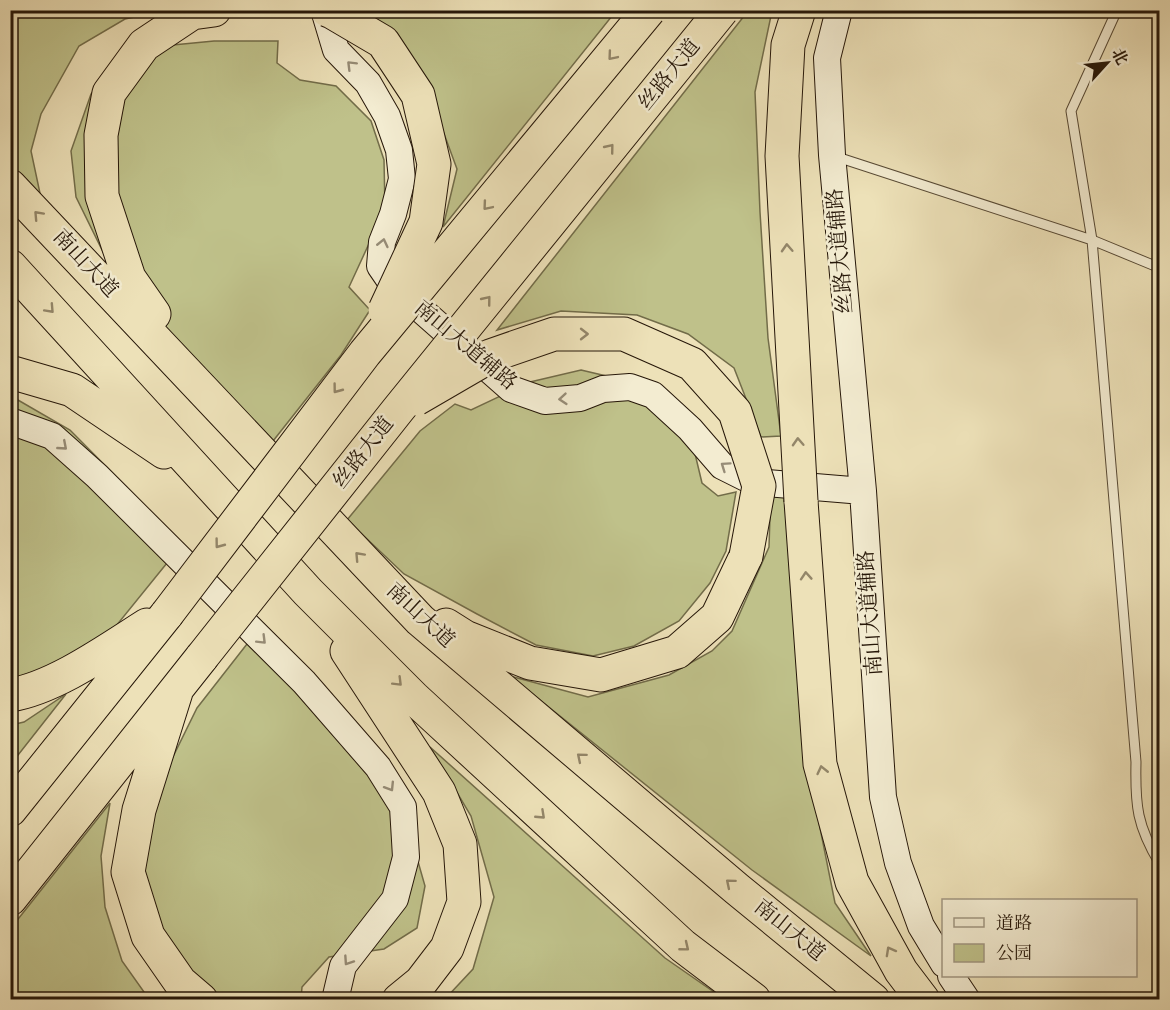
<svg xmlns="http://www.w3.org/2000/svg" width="1170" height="1010" viewBox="0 0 1170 1010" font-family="'IM FELL English','Noto Serif SC',serif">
<rect width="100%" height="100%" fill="#ede1b8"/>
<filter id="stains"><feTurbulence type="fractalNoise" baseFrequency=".00333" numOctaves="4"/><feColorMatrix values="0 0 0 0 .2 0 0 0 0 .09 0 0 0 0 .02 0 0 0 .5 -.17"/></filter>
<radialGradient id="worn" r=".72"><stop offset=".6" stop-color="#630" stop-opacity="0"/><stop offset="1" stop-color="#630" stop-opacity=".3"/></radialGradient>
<path fill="#bfc18a" stroke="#726c49" stroke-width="1.5" d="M314 10 616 11 443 227 457 169 432 101 417 71Z
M11 11H162L125 19 79 46 41 114 31 151 44 212 11 177Z
M748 11H772L755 92 760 212 768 338 781 436 761 437 734 368 688 334 637 315 561 311 497 330Z
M214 41H278L277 63 300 80 336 86 371 121 384 160 385 209 349 287 370 310 341 355 273 441 135 302 105 256 76 197 71 151 91 94 111 68 142 48Z
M581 370 636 383 691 437 702 483 718 496 736 492 726 551 710 583 679 621 634 646 593 656 536 645 477 614 404 574 347 520 420 431 455 404 471 410 530 382Z
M11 396 70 430 181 542 167 563 116 626 48 673 11 687Z
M787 480 811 783 835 903 871 956 752 870 510 676 588 697 669 675 712 651 732 631 769 547 771 484Z
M261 626 354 736 411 837 425 886 417 928 384 949 329 957 302 987 301 999H186L147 937 143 842 164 775 197 708Z
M66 694 11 764V725L24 722Z
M430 747 665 958 724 999H445L473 969 494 897 471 816Z
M110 803 101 856 105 907 122 961 149 999H11V928Z"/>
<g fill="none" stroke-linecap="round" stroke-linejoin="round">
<defs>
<path id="lane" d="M1117 10 1071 111 1092 240 1136 762C1135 806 1137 826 1160 864
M834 156 1092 240 1160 268"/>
<path id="secondary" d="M324 10 336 50 368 83 387 116 399 150 402 179 393 214 382 242 380 266 393 285 511 389 545 401 580 398 603 389 630 387 653 395 690 429 722 466 754 482 863 491
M839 10 827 58 832 155 863 491 883 797 898 863 921 926 944 964
M10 421 52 436 97 476 304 682 378 767 403 807 406 857 395 899 343 966 335 1000
M951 976 967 1000"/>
<path id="highway" d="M10 186 420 620 737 889 873 1000
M10 266 308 592 414 698 683 946 754 1000
M154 314 129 278 102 196 101 135 109 93 144 45 192 13 214 10
M10 372 72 390 164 452
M801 501 820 764 852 882 901 971 923 1000
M446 625 465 637 530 663 601 675 677 652 717 617 746 556
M347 651 439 792 460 844 464 902 447 948 421 982 399 1000
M176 692 139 810 128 872 148 936 180 982 201 1000
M10 695C55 688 109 649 147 625
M10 810 167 614
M10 899 202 657"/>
</defs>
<use href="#lane" stroke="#574934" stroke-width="11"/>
<use href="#secondary" stroke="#251608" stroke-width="28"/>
<use href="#highway" stroke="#251608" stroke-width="35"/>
<use href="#lane" stroke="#f3ecd1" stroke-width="9"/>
<use href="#secondary" stroke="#f3ecd1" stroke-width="26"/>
<use href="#highway" stroke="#ede1b8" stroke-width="33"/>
<defs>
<path id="highway-bridge" d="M327 10 332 12 383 42 418 95 434 164 426 222 385 310
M799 10 788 45 782 156 801 501
M416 399 490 356 554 334H624L692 364 735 412 759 486 746 556
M167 614 365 353 649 10
M202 657 397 411 722 10"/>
</defs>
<use href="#highway-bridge" stroke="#251608" stroke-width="35" stroke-linecap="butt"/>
<use href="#highway-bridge" stroke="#ede1b8" stroke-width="33"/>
</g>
<defs><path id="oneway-chevron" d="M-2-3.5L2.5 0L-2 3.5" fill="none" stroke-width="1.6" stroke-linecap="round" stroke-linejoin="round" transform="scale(1.5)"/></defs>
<g stroke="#938669">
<use href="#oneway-chevron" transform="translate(612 56) rotate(130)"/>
<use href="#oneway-chevron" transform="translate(610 148) rotate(-51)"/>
<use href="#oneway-chevron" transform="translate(487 206) rotate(130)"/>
<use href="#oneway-chevron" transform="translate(38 215) rotate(-133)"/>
<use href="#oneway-chevron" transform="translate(787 248) rotate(-93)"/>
<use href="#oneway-chevron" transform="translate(487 300) rotate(-51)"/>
<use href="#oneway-chevron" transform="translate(50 309) rotate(47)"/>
<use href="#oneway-chevron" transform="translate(584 334)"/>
<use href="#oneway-chevron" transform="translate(337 389) rotate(127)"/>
<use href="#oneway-chevron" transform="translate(798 442) rotate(-93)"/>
<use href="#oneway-chevron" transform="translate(219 544) rotate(127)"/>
<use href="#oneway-chevron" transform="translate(359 556) rotate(-133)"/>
<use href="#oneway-chevron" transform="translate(806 576) rotate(-94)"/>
<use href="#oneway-chevron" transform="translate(398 682) rotate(45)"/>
<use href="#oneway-chevron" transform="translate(581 757) rotate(-140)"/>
<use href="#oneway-chevron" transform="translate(822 770) rotate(-103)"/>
<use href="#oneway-chevron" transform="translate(541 815) rotate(43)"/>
<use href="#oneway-chevron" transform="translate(730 883) rotate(-140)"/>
<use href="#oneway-chevron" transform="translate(685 947) rotate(39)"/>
<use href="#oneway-chevron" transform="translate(890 951) rotate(-119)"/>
</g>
<g stroke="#968c77">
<use href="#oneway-chevron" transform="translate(351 65) rotate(-135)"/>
<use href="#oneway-chevron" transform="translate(383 243) rotate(-77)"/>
<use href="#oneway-chevron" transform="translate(563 399) rotate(175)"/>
<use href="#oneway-chevron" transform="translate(63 446) rotate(41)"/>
<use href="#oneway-chevron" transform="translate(725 466) rotate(-145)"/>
<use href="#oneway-chevron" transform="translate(262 640) rotate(45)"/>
<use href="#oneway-chevron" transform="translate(390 787) rotate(58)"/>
<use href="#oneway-chevron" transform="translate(348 961) rotate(124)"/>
</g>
<g text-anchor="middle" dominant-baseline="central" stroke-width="5" stroke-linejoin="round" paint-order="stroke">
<g font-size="21" fill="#251608" stroke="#f3ecd1">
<text transform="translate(670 75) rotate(-51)">丝路大道</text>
<text transform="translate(841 251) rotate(-95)">丝路大道辅路</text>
<text transform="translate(85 264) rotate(47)">南山大道</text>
<text transform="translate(465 346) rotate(40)">南山大道辅路</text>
<text transform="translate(364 453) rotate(-52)">丝路大道</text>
<text transform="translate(871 613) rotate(-94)">南山大道辅路</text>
<text transform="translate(420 616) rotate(43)">南山大道</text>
<text transform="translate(789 931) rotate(39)">南山大道</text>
</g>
</g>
<rect width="1170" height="1010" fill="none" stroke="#ede1b8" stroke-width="36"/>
<rect x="12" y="12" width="1146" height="986" fill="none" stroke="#251608" stroke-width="3"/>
<rect x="18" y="18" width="1134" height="974" fill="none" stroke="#251608" stroke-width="1.5"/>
<rect x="942" y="899" width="195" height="78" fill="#f3ecd1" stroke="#a19681" stroke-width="1.5"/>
<rect x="954" y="918" width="30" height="9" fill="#f3ecd1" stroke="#a19681" stroke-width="1.5"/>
<text x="996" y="929" font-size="18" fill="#251608">道路</text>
<rect x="954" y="944" width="30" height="18" fill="#bfc18a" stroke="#a19681" stroke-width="1.5"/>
<text x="996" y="959" font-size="18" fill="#251608">公园</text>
<g transform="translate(1107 63) rotate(63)" stroke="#f3ecd1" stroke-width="4.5" paint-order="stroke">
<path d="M0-4.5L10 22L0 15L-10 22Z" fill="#251608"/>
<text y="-9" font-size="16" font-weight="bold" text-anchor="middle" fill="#251608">北</text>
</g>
<rect width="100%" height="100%" filter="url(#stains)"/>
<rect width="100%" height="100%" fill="url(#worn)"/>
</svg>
